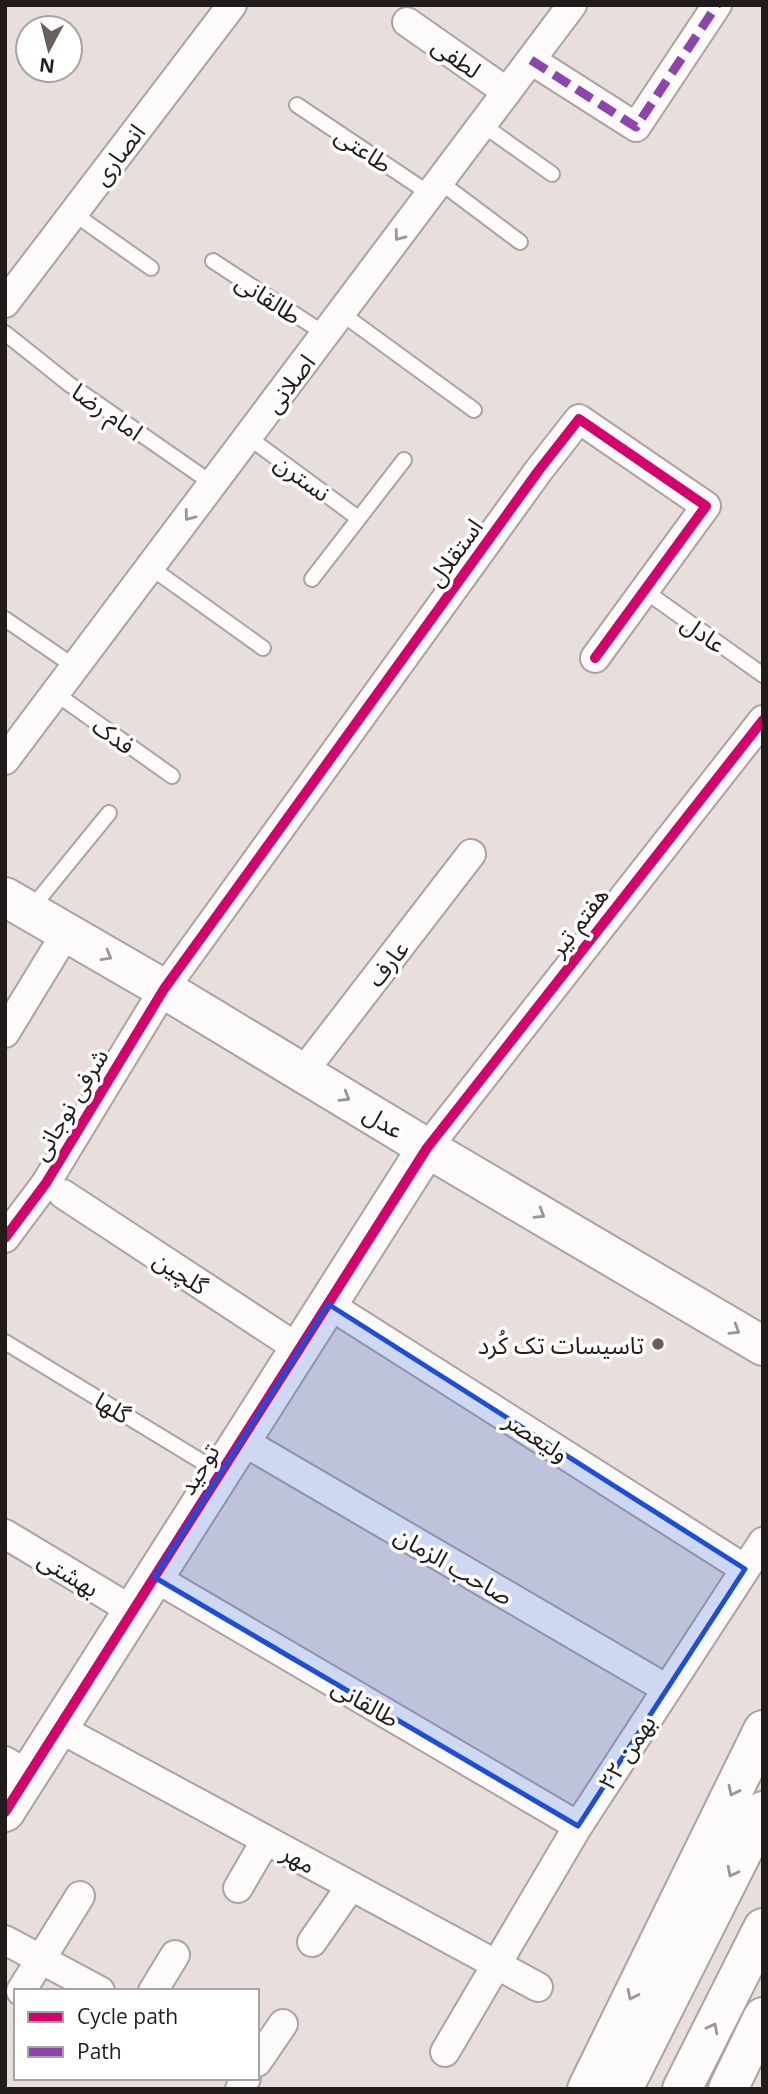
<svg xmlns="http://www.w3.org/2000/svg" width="768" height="2094" viewBox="0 0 768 2094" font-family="'Open Sans','Noto Sans Arabic',sans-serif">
<rect width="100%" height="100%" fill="#e8dfdc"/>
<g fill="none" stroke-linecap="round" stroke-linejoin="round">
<defs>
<path id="lane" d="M297 105 430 194
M483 125 552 174
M440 182 520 242
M73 213 151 268
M213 261 325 334
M341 313 474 410
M5 333 69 384 213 484
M248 437 358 518
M150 567 263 648
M312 579 404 460
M645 591 763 675
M5 619 75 667
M55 693 172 776
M30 910 109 813
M5 1342 219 1472"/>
<path id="street" d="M407 22 507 92
M531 60 636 127 717 5
M5 303 232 5
M5 760 572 5
M5 1033 66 933
M303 1072 471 854
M427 1148 763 720
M63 1194 299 1349
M5 1238 46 1183 164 989 539 470 579 419 706 506 595 658
M328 1304 745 1569
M241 1440 667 1689
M5 1534 133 1611
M154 1577 578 1826
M59 1728 538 1987
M5 1761 29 1775
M238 1888 266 1840
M5 1940 100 1991
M312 1942 351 1886
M21 1991 80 1896
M153 1991 175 1955
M445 2052 578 1826 763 1542
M257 2062 283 2024
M240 2089 246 2078"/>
<path id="secondary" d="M5 897 164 989 427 1148 763 1346
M5 1812 427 1148"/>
<path id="primary" d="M587 2089 763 1730
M623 2089 763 1811
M682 2089 763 1928
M728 2089 763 2017"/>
</defs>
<use href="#lane" stroke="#aaa3a1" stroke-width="18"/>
<use href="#street" stroke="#aaa3a1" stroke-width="32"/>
<use href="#secondary" stroke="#aaa3a1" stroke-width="42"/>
<use href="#primary" stroke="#aaa3a1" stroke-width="42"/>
<use href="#lane" stroke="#fcfafa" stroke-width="14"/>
<use href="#street" stroke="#fcfafa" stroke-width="28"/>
<use href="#secondary" stroke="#fcfafa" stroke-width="38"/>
<use href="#primary" stroke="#fcfafa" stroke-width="38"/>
<path stroke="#8e44ad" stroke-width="9" stroke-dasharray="18 9" stroke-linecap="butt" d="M531 60 636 127 717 5"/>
<defs>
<path id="cycleway" d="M5 1238 46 1183 164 989 539 470 579 419 706 506 595 658
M5 1812 427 1148 763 720"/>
</defs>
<use href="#cycleway" stroke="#fff" stroke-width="15"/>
<use href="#cycleway" stroke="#d6006c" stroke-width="10"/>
</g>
<defs><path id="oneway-chevron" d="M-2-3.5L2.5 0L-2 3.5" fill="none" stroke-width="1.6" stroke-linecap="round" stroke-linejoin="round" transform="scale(1.75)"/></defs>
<g stroke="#999695">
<use href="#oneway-chevron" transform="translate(399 236) rotate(127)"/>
<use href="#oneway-chevron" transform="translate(189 516) rotate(127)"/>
<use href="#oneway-chevron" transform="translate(107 956) rotate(30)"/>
<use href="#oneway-chevron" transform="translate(345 1097) rotate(31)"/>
<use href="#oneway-chevron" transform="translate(540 1214) rotate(31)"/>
<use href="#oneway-chevron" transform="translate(735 1330) rotate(31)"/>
<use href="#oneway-chevron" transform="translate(733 1791) rotate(116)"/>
<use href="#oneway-chevron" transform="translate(732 1872) rotate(117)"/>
<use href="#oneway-chevron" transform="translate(632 1995) rotate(116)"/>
<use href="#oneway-chevron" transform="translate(713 2028) rotate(-63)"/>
</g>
<path fill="#1d4ed8" fill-opacity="0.2" stroke="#1d4ed8" stroke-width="5" stroke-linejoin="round" d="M328 1304 745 1569 578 1826 154 1577Z"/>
<circle fill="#67605d" stroke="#fff" stroke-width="2.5" cx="658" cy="1344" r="7"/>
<g text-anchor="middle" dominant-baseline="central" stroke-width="7" stroke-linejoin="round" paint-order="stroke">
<g font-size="24" fill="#211b19" stroke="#fff">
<text transform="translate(457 57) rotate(35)">لطفی</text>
<text transform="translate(364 149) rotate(34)">طاعتی</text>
<text transform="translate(118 154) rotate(-53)">انصاری</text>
<text transform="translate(269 298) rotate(33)">طالقانی</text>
<text transform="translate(289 383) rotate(-53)">اصلانی</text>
<text transform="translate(108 411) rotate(35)">امام رضا</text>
<text transform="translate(303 477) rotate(36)">نسترن</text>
<text transform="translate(454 552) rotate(-54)">استقلال</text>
<text transform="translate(704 633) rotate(35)">عادل</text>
<text transform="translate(114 735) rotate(35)">فدک</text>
<text transform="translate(578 921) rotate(-52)">هفتم تیر</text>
<text transform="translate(387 963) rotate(-52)">عارف</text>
<text transform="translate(69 1104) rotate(-59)">شرفی نوجانی</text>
<text transform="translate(384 1121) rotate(31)">عدل</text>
<text transform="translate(181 1272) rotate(33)">گلچین</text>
<text transform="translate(113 1407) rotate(31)">گلها</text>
<text transform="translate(537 1436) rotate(33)">ولیعصر</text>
<text transform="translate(198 1469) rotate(-58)">توحید</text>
<text transform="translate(454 1565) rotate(30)">صاحب الزمان</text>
<text transform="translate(69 1573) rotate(31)">بهشتی</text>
<text transform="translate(366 1702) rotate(30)">طالقانی</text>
<text transform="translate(626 1752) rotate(-57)">۲۲ بهمن</text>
<text transform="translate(299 1858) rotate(29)">مهر</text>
</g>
<g font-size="24" fill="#211b19" stroke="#fff" text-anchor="end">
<text x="644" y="1344">تاسیسات تک کُرد</text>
</g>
</g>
<rect width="768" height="2094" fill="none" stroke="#211b19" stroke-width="14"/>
<rect x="14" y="1989" width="245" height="91" fill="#ffffff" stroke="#a6a4a3" stroke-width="2"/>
<rect x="28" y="2012" width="35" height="10" fill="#d6006c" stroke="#a6a4a3" stroke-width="2"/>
<text x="77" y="2024" font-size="21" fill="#211b19">Cycle path</text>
<rect x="28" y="2047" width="35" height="10" fill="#8e44ad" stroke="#a6a4a3" stroke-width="2"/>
<text x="77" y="2059" font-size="21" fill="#211b19">Path</text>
<g transform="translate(49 49) rotate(187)"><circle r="33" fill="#ffffff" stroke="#a6a4a3" stroke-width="2"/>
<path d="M0-5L12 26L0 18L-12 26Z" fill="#67605d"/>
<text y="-10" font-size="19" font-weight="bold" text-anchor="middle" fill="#211b19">N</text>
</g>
</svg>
